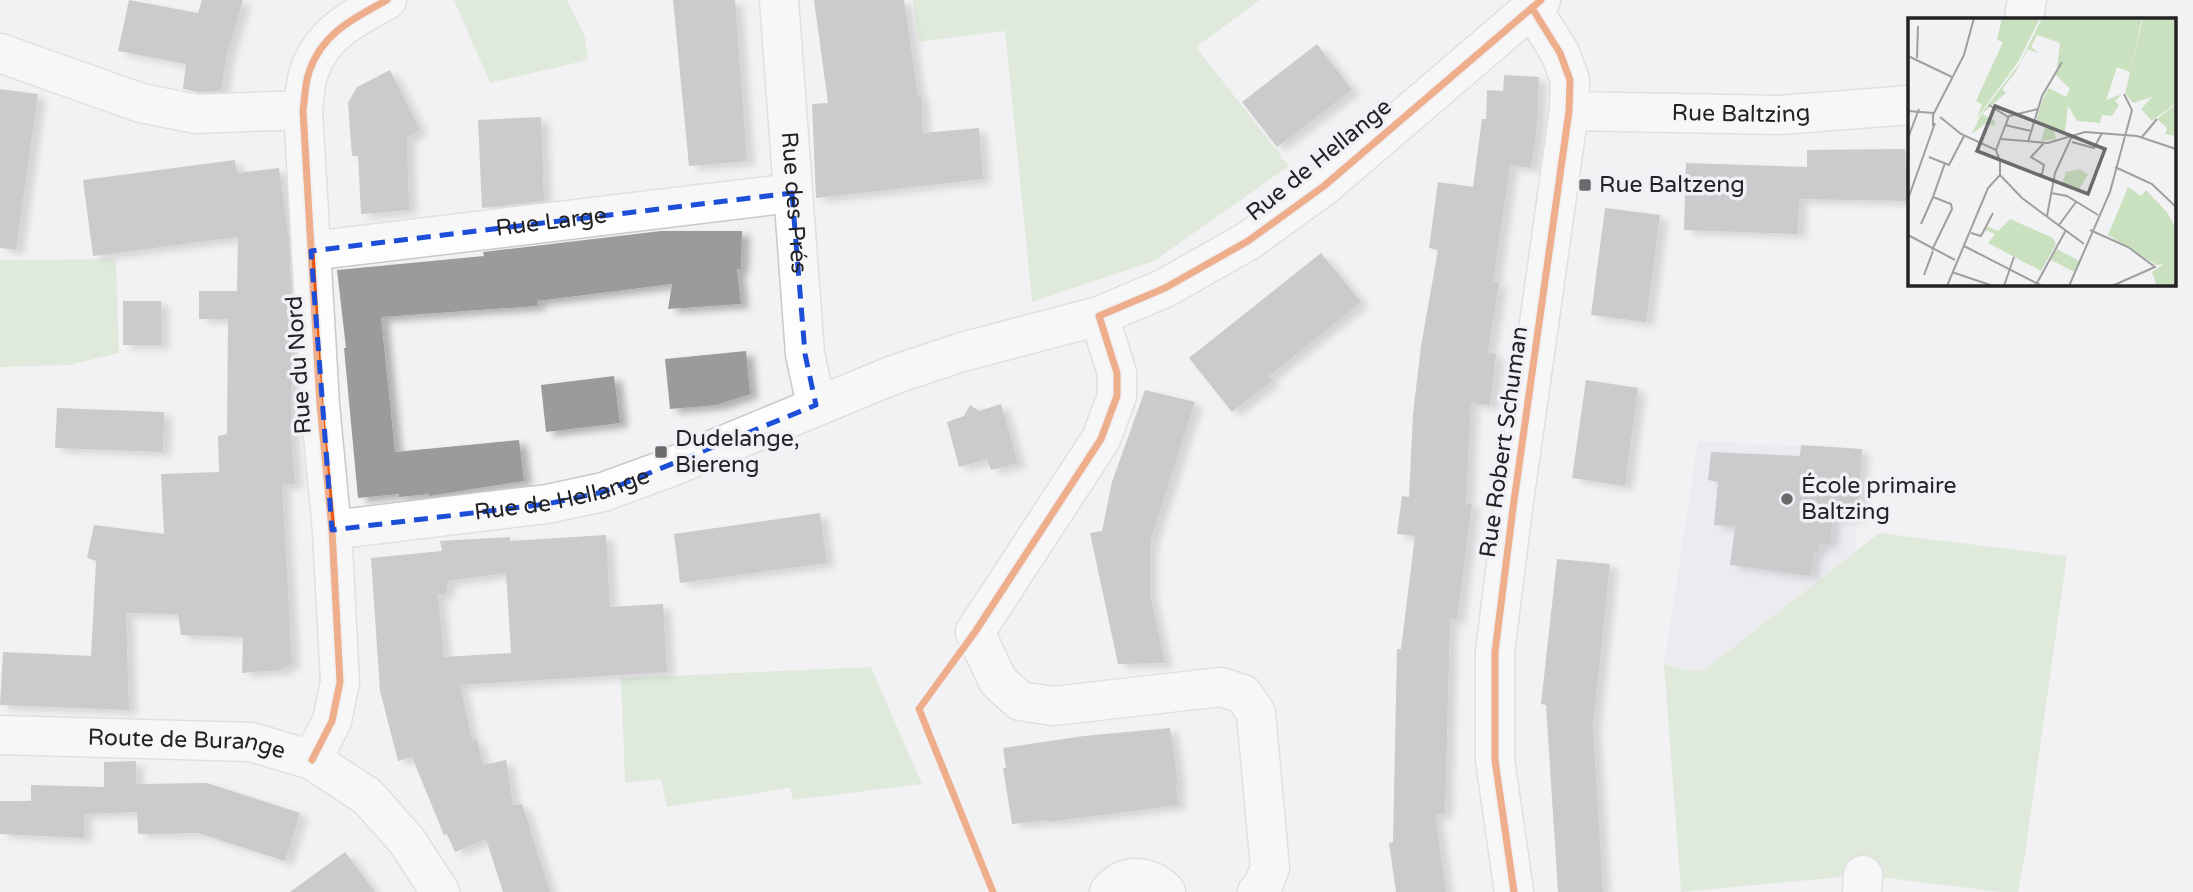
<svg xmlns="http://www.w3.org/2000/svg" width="2193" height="892" viewBox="0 0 2193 892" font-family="'Varela Round',sans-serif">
<defs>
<filter id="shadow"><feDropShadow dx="8" dy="4.5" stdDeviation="3.5" flood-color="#0004"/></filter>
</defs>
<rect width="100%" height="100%" fill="#f2f2f4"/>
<path fill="#e5e4eb" d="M1698 441 1862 449 1855 551 1704 670H1687L1664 664Z"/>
<path fill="#cae1bf" d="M454 0H567L585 36 588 60 490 83Z
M913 0H1260L1196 47 1289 166 1154 261 1032 302 1005 31 919 42Z
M116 259 119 353 69 365 0 367V260Z
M1879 533 2067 556 2024 861 2018 892H2000L1863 875 1681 892 1664 664 1687 670H1704Z
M871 667 922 784 793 800 790 788 667 807 661 779 625 783 621 678Z"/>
<path fill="#9b9b9d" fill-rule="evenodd" filter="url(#shadow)" d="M129 0 198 13 202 0H243L227 54 221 91 198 92 183 89 186 64 118 51Z
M673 0H735L747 161 689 166Z
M814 0H904L918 96H921L923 133 979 128 983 179 816 198 812 104 828 103Z
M1317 44 1352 90 1277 147 1242 102Z
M390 70 420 130 407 138 409 210 361 214 358 156H352L348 103 357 87Z
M1504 75 1539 77 1537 126 1531 168 1510 165 1493 282 1499 283 1488 353 1496 354 1490 405 1471 403 1466 504H1472L1457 620 1450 619 1445 814H1435L1446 892H1396L1389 843 1393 842 1397 649H1401L1415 536 1397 534 1402 496 1409 497 1413 414 1421 346 1438 250 1429 248 1438 182 1473 187 1482 119H1486L1487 90 1503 91Z
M0 89 38 94 16 250 0 248Z
M541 117 544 201 482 208 478 120Z
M1905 149 1906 174H1909V201L1799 199 1798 234 1684 230 1686 163 1807 167V150Z
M235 160 237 173 279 168 289 240 291 285V434L295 484 282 485 292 663 281 670 242 673 243 637 181 635 178 614 126 613 129 710 0 705 3 652 91 656 96 561 87 558 94 525 164 534 161 474 219 472 218 436 227 434 228 319H199V291H237L238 237 93 256 83 180Z
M1605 208 1660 215 1646 322 1591 315Z
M661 231H742L741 269H737L741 304 668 309 672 284 537 301V306L381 317 395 452 519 440 524 481 429 496V494L399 497V494L358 498 344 348H346L337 270 484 256 483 252Z
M1321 253 1361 302 1268 377 1272 381 1232 412 1189 358Z
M123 301H161V345H123Z
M746 351 750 394 717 405 670 409 665 359Z
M614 376 620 423 546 432 541 385Z
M1586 380 1638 388 1625 486 1572 478Z
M1145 390 1195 402 1150 542V595L1165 663 1118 664 1090 533 1102 531 1112 482Z
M1001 404 1018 463 991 470 987 459 959 467 947 422 964 416 970 405 979 411Z
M57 408 164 412 163 452 55 448Z
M1801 445 1862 449 1857 518 1833 517 1830 545 1820 544 1818 552H1814L1811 576 1730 565 1735 526 1714 525 1718 482 1708 480 1711 452 1800 456Z
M820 513 827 563 680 583 674 534Z
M606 535 610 607 663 604 667 672 460 685 472 740 477 739 483 765 506 760 513 805 522 804 550 892H503L486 839 455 852 447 834 444 835 412 757 398 761 380 691 371 558 442 551 440 541 510 537V541ZM506 573 511 653 444 657 438 594H446L448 581Z
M1557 559 1610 564 1593 726 1603 892H1558L1546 705 1541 704Z
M1170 728 1178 784H1176L1178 805 1048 822V820L1012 824 1003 768H1006L1003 748 1084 736Z
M136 761V784L207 783 300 813 285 861 198 833 138 834 137 812 84 814V838L0 834V801H31V785L104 787V762Z
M345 852 375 892H290Z"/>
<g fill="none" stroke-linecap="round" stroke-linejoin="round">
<defs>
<g id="street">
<path id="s1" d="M779 0 805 354 816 405"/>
<path d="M2024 19 2027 0"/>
<path d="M0 53 141 103 196 114 303 110"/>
<path id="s2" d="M1569 111 1780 115 1910 105"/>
<path id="s3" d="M311 251 792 193"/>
<path d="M1099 316 1117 373V396L1101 439 975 632 998 681 1020 701 1053 706 1221 687 1243 694 1256 713 1270 868 1261 890 1257 892"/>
<path id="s4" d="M332 530 547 504 603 492 666 469 893 375 962 352 1099 316 1165 288 1248 241 1324 186 1541 0"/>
<path id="s5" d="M0 735 251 742 312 760 367 796 407 841 440 892"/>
<path d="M312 760 332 721 340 682 332 530 320 405 303 110C305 97 305 83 309 72 322 33 354 18 387 0"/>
<path d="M1109 892C1124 872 1151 875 1166 892"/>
<path d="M1514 892 1495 760V652L1513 508 1569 111 1570 80 1560 53 1532 8"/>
<path d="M1862 892 1863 875"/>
</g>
</defs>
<use href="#street" stroke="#c9c9cb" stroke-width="41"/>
<use href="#street" stroke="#fdfdfd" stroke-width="38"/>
<defs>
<path id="cycleway" d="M312 760 332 721 340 682 332 530 320 405 303 110C305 97 305 83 309 72 322 33 354 18 387 0
M993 892 919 709 975 632 1101 439 1117 396V373L1099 316 1165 288 1248 241 1324 186 1541 0
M1514 892 1495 760V652L1513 508 1569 111 1570 80 1560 53 1532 8"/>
</defs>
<use href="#cycleway" stroke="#f1f1f5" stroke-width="11"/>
<use href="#cycleway" stroke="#e8590c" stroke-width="7"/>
</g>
<path d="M0 0H2193V892H0ZM792 193 805 354 816 405 603 492 547 504 332 530 311 251Z" fill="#f2f2f4" fill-opacity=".55" fill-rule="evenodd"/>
<path fill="none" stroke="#1d4ed8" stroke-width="5" stroke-dasharray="14 9" stroke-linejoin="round" d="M792 193 805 354 816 405 603 492 547 504 332 530 311 251Z"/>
<g fill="#6b6b6d" stroke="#f1f1f5" stroke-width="2.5">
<rect x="1578" y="178" width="14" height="14" rx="3.5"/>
<rect x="654" y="445" width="14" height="14" rx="3.5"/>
<circle cx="1787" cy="499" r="7"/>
</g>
<g text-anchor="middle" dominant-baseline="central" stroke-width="7" stroke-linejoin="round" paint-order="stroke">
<g font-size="23" fill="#232224" stroke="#f1f1f5">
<text stroke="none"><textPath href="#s2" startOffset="172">Rue Baltzing</textPath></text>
<text transform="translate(1319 160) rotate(-39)">Rue de Hellange</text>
<text stroke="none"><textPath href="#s1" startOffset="203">Rue des Prés</textPath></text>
<text stroke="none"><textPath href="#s3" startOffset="242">Rue Large</textPath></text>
<text transform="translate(299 365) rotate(-94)">Rue du Nord</text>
<text transform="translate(1504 442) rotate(-82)">Rue Robert Schuman</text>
<text stroke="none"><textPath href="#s4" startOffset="233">Rue de Hellange</textPath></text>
<text stroke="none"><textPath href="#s5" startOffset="187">Route de Burange</textPath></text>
</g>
<g font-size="23" fill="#232224" stroke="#f1f1f5" text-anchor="start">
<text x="1599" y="185">Rue Baltzeng</text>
<text x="675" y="439">Dudelange,<tspan x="675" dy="26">Biereng</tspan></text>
<text x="1801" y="486">École primaire<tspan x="1801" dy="26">Baltzing</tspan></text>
</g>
</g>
<g transform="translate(1908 18)">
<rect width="268" height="268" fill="#f2f2f4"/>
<path d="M94 0H132L110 44 68 101 74 87 68 83 95 24 89 22ZM134 0H234L222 54 209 49 198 82 214 76 207 83 211 87 204 98 194 97 192 105 169 103 160 88 157 114 146 113 148 121 133 123 137 109 128 103 135 80 141 70 158 79 162 71 148 57 152 25 129 17 123 29 131 35 120 31 107 55 94 71 98 75 74 96 87 103 86 108 77 106 64 116 73 96 112 45ZM235 0H268V85L244 103 233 91 244 79 225 85 217 75ZM268 86V118L257 116 259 110 249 101ZM171 151 180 156 171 172 154 166 158 154ZM220 169 233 178 238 172 259 194 268 211V268H249L244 254 256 246 248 247 200 217ZM102 201 145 220 148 226 133 253 80 225 87 216 77 212 79 208 90 213ZM149 231 171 243 167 254 143 242Z" fill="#cae1bf"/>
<path fill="none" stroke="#9f9fa1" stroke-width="2" d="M0 38 44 59M9 40 10 8M81 87 100 99M0 93 26 95M32 99 53 116 88 132 92 143V157L80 170 39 268M97 107 123 113M25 108V97L56 37 66 0M234 119 249 101M0 120 11 91M93 121 140 125 177 114 229 118 268 131M120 124 134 78 154 44M164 124 186 130 194 115M88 132 101 98 130 91M21 139 41 147 56 118M207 149 244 166 268 189M92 157 114 180 176 226M128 157 134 156 136 147 123 139 136 125M143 175 159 178 190 197M0 181 27 105M139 198 147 155 164 118M13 206 25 179M151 207 168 184M182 212 220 229 247 249 204 268M63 215 73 218 85 195M0 217 47 242M56 228 134 268M24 232 44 191 43 186 25 179 37 145M44 254 85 268M16 257 25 233M129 265 158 212M96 268 106 239M161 268 202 174 224 92 216 76"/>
<path fill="#6b6b6d" fill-opacity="0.15" stroke="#6b6b6d" stroke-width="3.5" d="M87 88 197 131 180 176 69 133Z"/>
<rect width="268" height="268" fill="none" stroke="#232224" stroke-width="3.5"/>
</g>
</svg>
